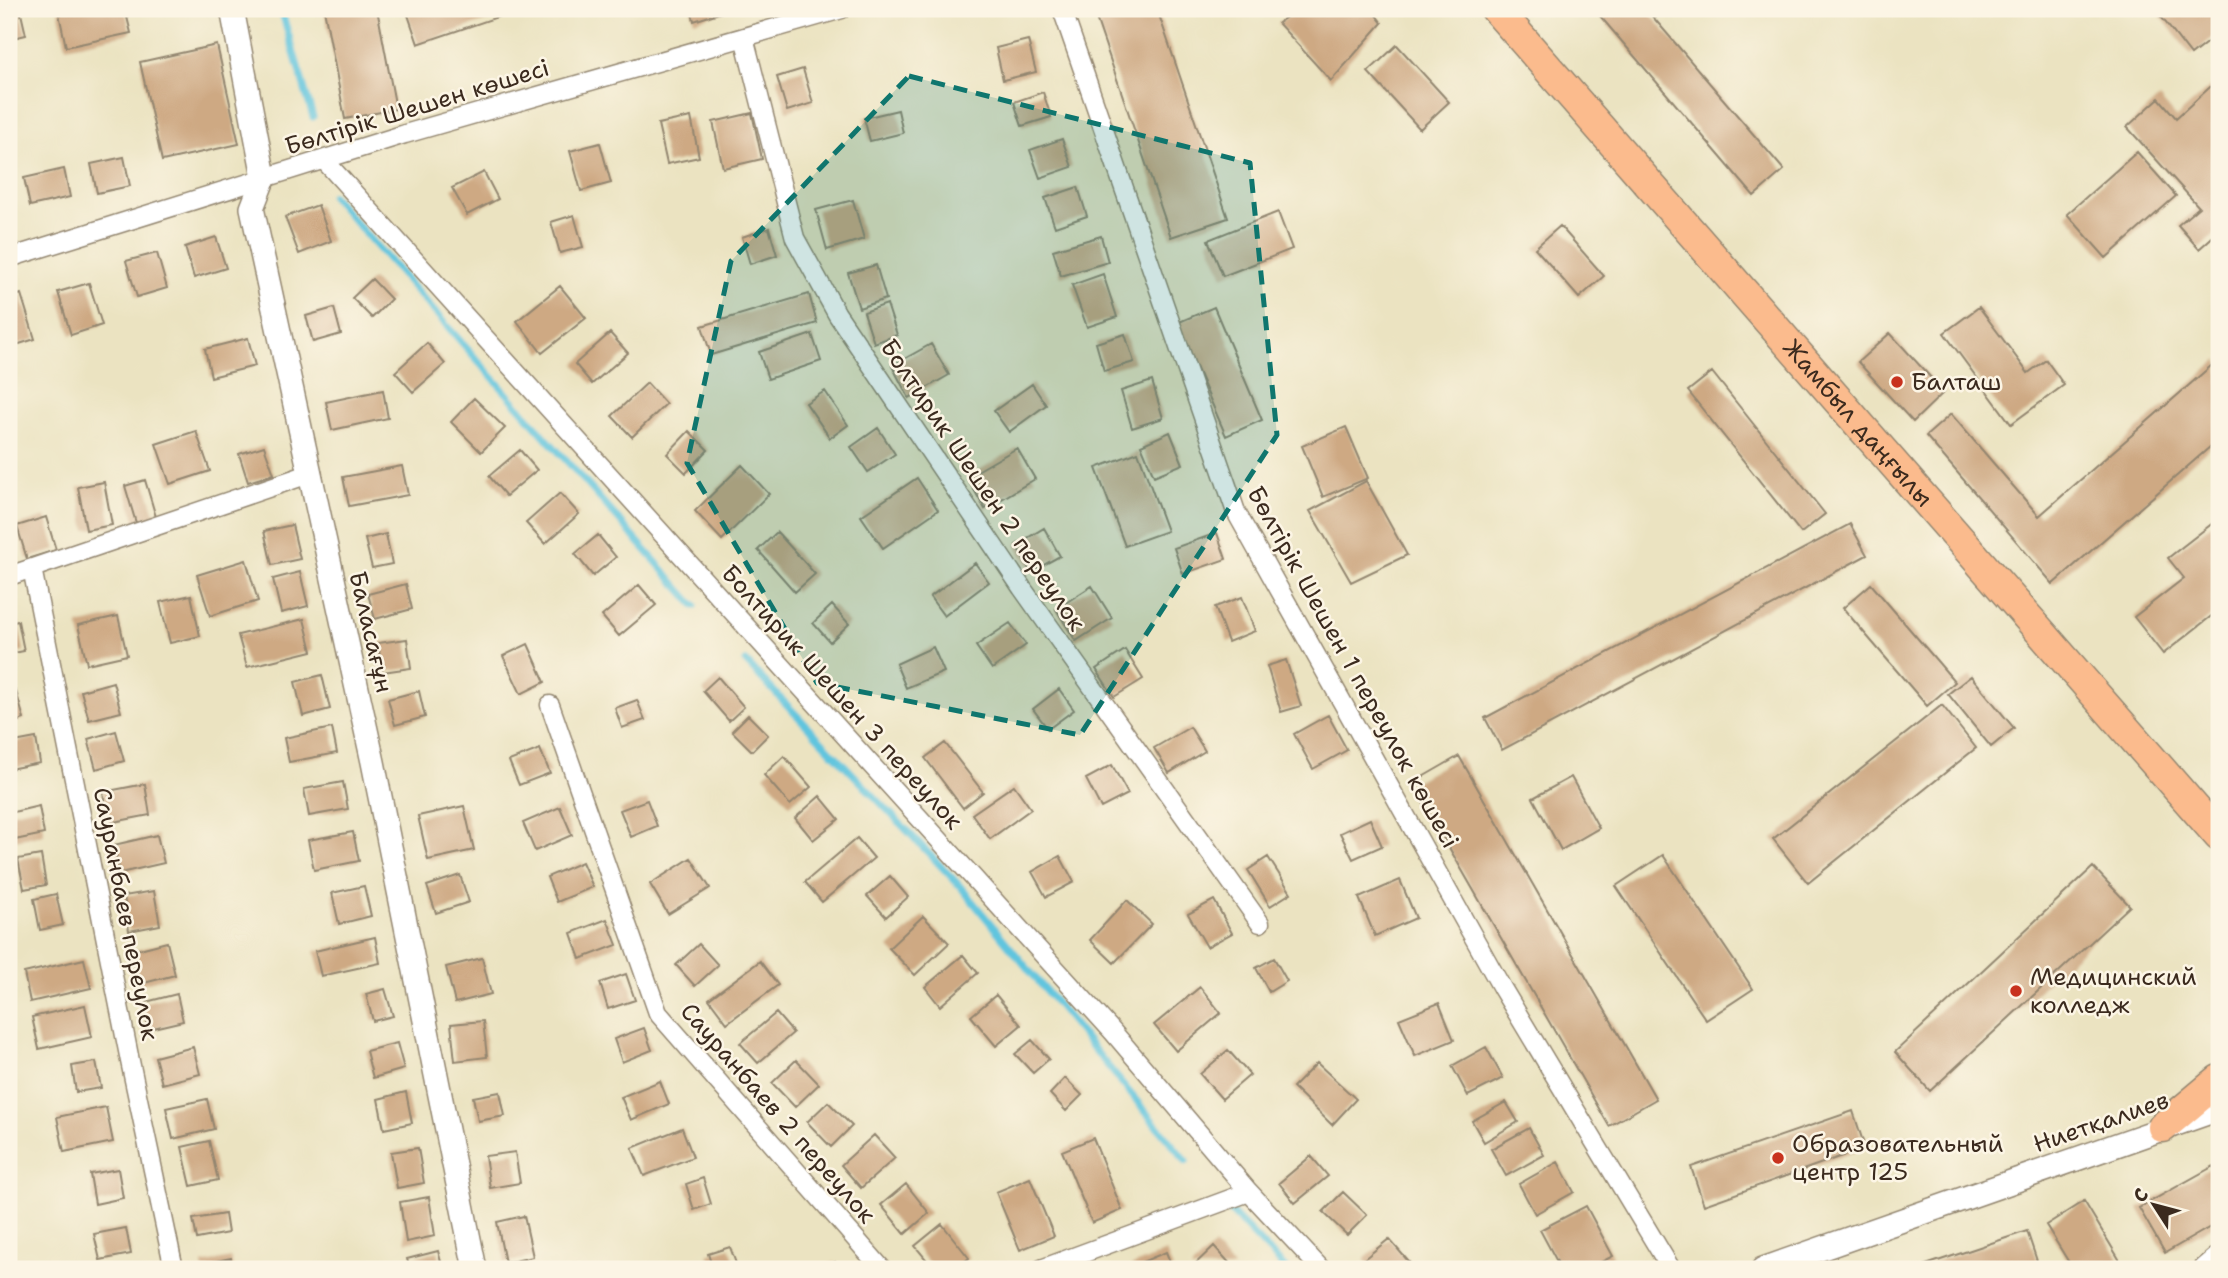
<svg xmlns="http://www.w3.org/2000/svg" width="2228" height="1278" viewBox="0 0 2228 1278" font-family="'Shantell Sans',sans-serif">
<rect width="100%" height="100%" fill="#fcf5e5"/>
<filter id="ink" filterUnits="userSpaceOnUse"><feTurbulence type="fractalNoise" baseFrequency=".0143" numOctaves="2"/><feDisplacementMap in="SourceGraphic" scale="14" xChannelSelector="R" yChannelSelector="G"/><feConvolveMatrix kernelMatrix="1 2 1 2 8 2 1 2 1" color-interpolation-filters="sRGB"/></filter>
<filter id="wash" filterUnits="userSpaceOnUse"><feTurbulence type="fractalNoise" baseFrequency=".00686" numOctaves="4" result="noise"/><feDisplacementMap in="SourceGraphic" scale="28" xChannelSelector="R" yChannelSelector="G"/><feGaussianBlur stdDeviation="1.57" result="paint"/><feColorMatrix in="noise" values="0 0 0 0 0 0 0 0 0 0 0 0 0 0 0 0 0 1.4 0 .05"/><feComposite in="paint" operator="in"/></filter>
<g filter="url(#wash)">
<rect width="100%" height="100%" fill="#ebe3c1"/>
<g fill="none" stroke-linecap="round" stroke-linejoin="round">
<path stroke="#60c5de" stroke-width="7" d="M281 9 313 117
M332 196 695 606
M746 662 959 885 1186 1161
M1230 1211 1286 1269"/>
</g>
<g id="blocks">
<path fill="#cea983" d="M9 9H20L26 35 9 39Z
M58 9H125L131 33 66 47Z
M324 9H377L396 109 345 119Z
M406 9H521L418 44Z
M691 9H731L694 21Z
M1093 9H1157L1228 218 1171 237Z
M1298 9H1371L1382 23 1331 81 1278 23Z
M1594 9H1646L1784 170 1754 196Z
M2155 9H2210L2219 20V33L2191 55Z
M1028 40 1036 72 1003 80 996 48Z
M217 45 239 144 162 161 140 62Z
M1397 45 1449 102 1420 129 1368 72Z
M803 69 813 103 787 111 777 77Z
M2219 79V231L2199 249 2178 225 2199 207 2127 127 2159 98 2176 118Z
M1043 92 1051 117 1022 126 1014 102Z
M898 110 903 133 870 141 864 118Z
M752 113 762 159 723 168 713 122Z
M691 117 699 157 667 164 658 124Z
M1062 139 1072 167 1040 178 1030 150Z
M600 143 611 183 581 191 570 151Z
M2137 152 2176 196 2106 258 2067 214Z
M124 157 130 186 97 193 91 164Z
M64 169 70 197 30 206 24 178Z
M484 172 498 199 467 215 452 188Z
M1078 187 1087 216 1055 227 1045 198Z
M853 200 864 239 827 250 816 210Z
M318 205 331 241 299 254 285 217Z
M1278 212 1292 249 1223 276 1208 240Z
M574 215 583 247 560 253 551 222Z
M1560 226 1604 276 1579 298 1535 248Z
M769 228 777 255 750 264 742 237Z
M1101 236 1108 262 1061 276 1053 250Z
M216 237 226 268 194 278 185 247Z
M157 253 167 288 137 297 126 261Z
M876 265 886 299 859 308 848 273Z
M1103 274 1117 317 1087 327 1072 285Z
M372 279 391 299 372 318 352 298Z
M89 283 102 325 71 335 58 292Z
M560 286 586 318 542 353 517 321Z
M21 294 35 339 10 347 9 298Z
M809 294 817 323 711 355 702 326Z
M887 304 897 335 874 343 864 312Z
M1214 307 1262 420 1226 436 1177 323Z
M1979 307 2028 373 2046 360 2064 385 2011 424 1944 333Z
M334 308 341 334 313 342 306 316Z
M610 333 628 353 592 384 575 364Z
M1890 333 1944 392 1913 422 1858 362Z
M812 334 821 361 768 379 759 352Z
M1125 334 1134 362 1104 371 1096 343Z
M248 338 255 366 211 377 205 349Z
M427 343 445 364 413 392 395 372Z
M931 344 949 375 909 398 892 366Z
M2219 359V439L2053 584 1926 436 1951 414 2039 516Z
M1712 372 1825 514 1801 533 1688 391Z
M1152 381 1163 418 1132 428 1121 391Z
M647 383 666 404 632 437 612 416Z
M1032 384 1046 405 1009 432 994 411Z
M383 390 388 418 332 430 326 402Z
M825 391 848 425 830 438 806 403Z
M474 398 505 428 481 452 451 422Z
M1346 427 1368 478 1323 497 1302 446Z
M878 428 895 454 868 472 851 447Z
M196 431 210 471 170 484 156 444Z
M689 431 708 450 686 473 667 454Z
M1170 432 1183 464 1154 476 1141 445Z
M264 446 274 474 248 482 239 454Z
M1017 448 1035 479 985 509 967 477Z
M520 450 537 470 506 496 489 476Z
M1138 452 1167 531 1125 546 1096 468Z
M742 465 769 494 722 540 695 511Z
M402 466 408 495 349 506 343 477Z
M917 478 938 510 883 548 861 516Z
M145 480 156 517 136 523 125 486Z
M1366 481 1407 555 1351 582 1310 511Z
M104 482 112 525 86 530 78 487Z
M560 493 579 514 545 544 526 523Z
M46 517 56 550 27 559 17 526Z
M2218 519 2219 610 2163 654 2134 617 2184 578 2168 558Z
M1850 524 1867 555 1502 750 1485 718Z
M292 525 300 559 272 565 264 531Z
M1044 528 1060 556 1031 572 1016 545Z
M777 532 815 574 795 592 758 550Z
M1217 533 1226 559 1183 574 1174 548Z
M386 534 392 564 372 568 365 539Z
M598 535 616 557 593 576 575 554Z
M246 560 258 601 210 616 197 575Z
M975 563 989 582 944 616 930 597Z
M300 572 308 606 281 613 273 579Z
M406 584 412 609 375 619 368 594Z
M1871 584 1955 682 1927 706 1843 608Z
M639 585 656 605 619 636 602 616Z
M1092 586 1112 618 1076 641 1056 609Z
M191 595 200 636 170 643 160 602Z
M1242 597 1255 631 1228 642 1215 607Z
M832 605 849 624 830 642 813 623Z
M118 616 127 655 87 664 78 625Z
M304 619 312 651 247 667 238 635Z
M18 621 24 651 9 654V623Z
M1010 623 1026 645 992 669 976 646Z
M407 639 411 668 382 672 378 643Z
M528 644 545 682 521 694 503 656Z
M933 647 944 672 906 688 896 664Z
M1125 650 1143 679 1114 697 1096 669Z
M1286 660 1301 706 1281 712 1267 666Z
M322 675 330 709 303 716 295 682Z
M1971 676 2014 728 1991 747 1948 694Z
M718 677 744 707 729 721 703 691Z
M113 682 121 712 89 720 81 691Z
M1059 689 1074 710 1048 729 1033 709Z
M16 691 24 719 9 724V693Z
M419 691 425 717 395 725 388 699Z
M637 700 645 720 622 728 615 708Z
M1942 705 1976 748 1808 883 1773 839Z
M748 715 768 735 752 751 732 731Z
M1328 715 1347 750 1313 769 1294 734Z
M1190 727 1205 751 1169 773 1154 748Z
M332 728 337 753 289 762 284 738Z
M116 731 124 761 96 769 88 739Z
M36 738 40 763 9 769V743Z
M945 743 983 792 963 808 925 758Z
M540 749 550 773 519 785 509 761Z
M784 756 811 787 790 805 764 775Z
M1459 756 1656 1099 1609 1126 1412 783Z
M1112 765 1128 794 1101 808 1086 779Z
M1571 777 1599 828 1561 850 1533 798Z
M343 782 348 809 309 816 304 789Z
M145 784 150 815 108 823 103 792Z
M1014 785 1031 809 990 839 972 814Z
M820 796 839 819 813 840 795 818Z
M647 800 657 826 631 837 620 810Z
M39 806 44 834 10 841 9 813Z
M464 806 474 850 428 860 418 816Z
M560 807 572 835 535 851 523 823Z
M1370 819 1382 846 1353 859 1340 833Z
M353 832 359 861 314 870 308 840Z
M157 835 164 863 120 873 114 845Z
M857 838 874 858 822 902 805 882Z
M41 855 46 885 24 889 18 859Z
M1663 855 1753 989 1706 1020 1616 886Z
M1060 856 1074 882 1046 897 1032 872Z
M1268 857 1291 893 1270 906 1248 870Z
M691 858 710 888 668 914 650 884Z
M582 862 593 887 557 902 547 877Z
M2093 867 2130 906 1930 1091 1895 1052Z
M460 875 469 902 436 913 427 886Z
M890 876 908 897 886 917 867 896Z
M1400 880 1416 918 1375 936 1359 898Z
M364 886 371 916 339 924 332 893Z
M154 891 160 925 129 931 124 896Z
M56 894 63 925 40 930 34 899Z
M1127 900 1152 924 1114 963 1090 940Z
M1214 900 1232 933 1207 947 1188 914Z
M923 916 949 943 915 975 889 948Z
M607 919 617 945 580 959 571 933Z
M375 937 380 963 321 976 315 951Z
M167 942 175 975 140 984 132 951Z
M699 944 718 965 695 986 676 965Z
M963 955 978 973 940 1006 925 987Z
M482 958 491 994 455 1003 446 967Z
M1274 958 1287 981 1269 992 1256 968Z
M84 959 91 988 30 1002 24 973Z
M760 961 778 985 727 1023 709 999Z
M626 974 635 1000 608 1009 600 983Z
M1200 987 1221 1013 1176 1051 1154 1025Z
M385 989 393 1016 373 1021 366 994Z
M177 994 183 1021 149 1029 142 1003Z
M996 995 1021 1025 996 1046 971 1016Z
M1439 1003 1454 1040 1415 1056 1399 1019Z
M85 1005 92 1037 39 1049 32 1017Z
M776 1013 793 1033 758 1063 740 1043Z
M483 1021 487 1057 455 1061 451 1024Z
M644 1028 652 1050 622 1062 614 1039Z
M1032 1040 1049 1059 1033 1073 1015 1054Z
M397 1043 404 1069 373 1078 366 1051Z
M193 1047 200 1074 162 1084 155 1057Z
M1486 1047 1503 1078 1468 1096 1452 1066Z
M1228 1050 1250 1075 1222 1099 1200 1074Z
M796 1060 819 1084 795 1107 772 1083Z
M96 1062 101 1088 76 1092 72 1066Z
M1317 1063 1356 1099 1332 1125 1293 1087Z
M1065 1078 1082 1095 1066 1111 1050 1094Z
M660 1081 669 1104 631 1120 621 1097Z
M406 1092 412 1123 384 1129 378 1099Z
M500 1092 505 1116 478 1121 473 1097Z
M207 1099 214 1129 173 1139 166 1108Z
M828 1102 852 1126 831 1147 807 1122Z
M1506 1102 1518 1122 1484 1142 1472 1121Z
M106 1107 113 1142 64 1152 57 1117Z
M1853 1111 1865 1148 1704 1205 1691 1167Z
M682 1128 693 1157 644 1176 632 1148Z
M1529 1128 1544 1155 1506 1176 1491 1149Z
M874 1135 895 1158 861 1188 841 1165Z
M1093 1138 1122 1210 1092 1223 1062 1151Z
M209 1141 218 1180 191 1186 182 1147Z
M418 1148 424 1183 397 1188 391 1152Z
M515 1152 520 1183 490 1188 485 1156Z
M1311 1156 1328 1176 1295 1203 1279 1183Z
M1558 1162 1574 1192 1535 1214 1519 1184Z
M2214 1166 2219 1175V1222L2165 1253 2139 1208Z
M118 1169 123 1198 95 1204 90 1174Z
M703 1178 711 1204 694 1210 686 1184Z
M1030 1178 1054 1236 1020 1250 996 1192Z
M906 1184 929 1213 905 1234 881 1205Z
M1343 1192 1367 1215 1347 1235 1323 1212Z
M429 1197 435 1236 406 1242 400 1202Z
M2084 1201 2125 1269H2073L2046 1225Z
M1586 1206 1613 1256 1588 1269H1561L1540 1230Z
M225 1214 228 1233 197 1239 193 1219Z
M524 1216 533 1257 505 1263 497 1222Z
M942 1224 969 1258 955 1269H934L915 1246Z
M126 1228 131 1254 100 1260 94 1234Z
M2027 1231 2039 1267 2032 1269H1927L1926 1265Z
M1389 1239 1415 1269H1373L1364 1259Z
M1214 1246 1233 1267 1231 1269H1193L1191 1268Z
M730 1247 738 1269H713L708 1254Z
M438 1251 443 1269H410L407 1259Z
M1166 1252 1173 1269H1125Z
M231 1258 233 1269H203L202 1264Z
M835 1262 838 1269H817Z"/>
</g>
</g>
<g filter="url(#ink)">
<use href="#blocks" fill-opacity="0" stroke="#938670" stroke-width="2"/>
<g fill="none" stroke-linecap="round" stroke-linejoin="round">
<defs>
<path id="minor" d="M1062 9 1236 512 1502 988 1671 1269
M744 37 795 238 837 314 1022 588 1260 923
M324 160 1113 1032 1249 1192 1321 1269
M9 258 405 134 842 9
M32 568 130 1061 174 1269
M9 576 309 474
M550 705 658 1013 882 1269
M1041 1269 1249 1192"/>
<path id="tertiary" d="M232 9 264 177 252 208 373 762 475 1269
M1763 1269 2219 1109
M2206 1269 2219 1258"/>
<g id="primary">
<path id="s1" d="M1496 9 2219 836"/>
<path d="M2163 1127 2219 1080"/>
</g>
</defs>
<use href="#minor" stroke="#938670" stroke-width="21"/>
<use href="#tertiary" stroke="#938670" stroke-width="26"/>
<use href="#primary" stroke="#938670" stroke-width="33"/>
<use href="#minor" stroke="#fff" stroke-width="18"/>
<use href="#tertiary" stroke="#fff" stroke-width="23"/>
<use href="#primary" stroke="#fbbb8d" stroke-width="30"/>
</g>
</g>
<path fill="#0f766e" fill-opacity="0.2" stroke="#0f766e" stroke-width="5" stroke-dasharray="14 9" stroke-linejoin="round" d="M909 76 1250 163 1277 435 1080 735 817 683 687 463 731 261Z"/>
<g fill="#c8321e" stroke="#fcf5e5" stroke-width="2.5">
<circle cx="1897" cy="382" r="7"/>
<circle cx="2016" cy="991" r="7"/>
<circle cx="1778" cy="1158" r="7"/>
</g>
<g text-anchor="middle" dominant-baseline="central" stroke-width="5" stroke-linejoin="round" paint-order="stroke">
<g font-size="24" fill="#3b2a1e" stroke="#fcf5e5">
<text transform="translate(417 107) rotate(-17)">Бөлтірік Шешен көшесі</text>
<text stroke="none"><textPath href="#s1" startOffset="550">Жамбыл даңғылы</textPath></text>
<text transform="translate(983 485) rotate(56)">Болтирик Шешен 2 переулок</text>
<text transform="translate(371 632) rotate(77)">Баласағұн</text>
<text transform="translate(1353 667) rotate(61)">Бөлтірік Шешен 1 переулок көшесі</text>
<text transform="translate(842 697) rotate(48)">Болтирик Шешен 3 переулок</text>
<text transform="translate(126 914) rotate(79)">Сауранбаев переулок</text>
<text transform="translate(778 1113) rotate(49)">Сауранбаев 2 переулок</text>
<text transform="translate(2101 1122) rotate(-19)">Ниетқалиев</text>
</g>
<g font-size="24" fill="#3b2a1e" stroke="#fcf5e5" text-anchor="start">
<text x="1911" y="382">Балташ</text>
<text x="2030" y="977">Медицинский<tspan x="2030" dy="28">колледж</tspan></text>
<text x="1792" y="1144">Образовательный<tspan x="1792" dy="28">центр 125</tspan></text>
</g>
</g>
<rect width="2228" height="1278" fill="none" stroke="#fcf5e5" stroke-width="35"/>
<g transform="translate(2154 1205) rotate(306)" stroke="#fcf5e5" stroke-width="5" paint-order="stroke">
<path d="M0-5L12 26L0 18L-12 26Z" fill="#3b2a1e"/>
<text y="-10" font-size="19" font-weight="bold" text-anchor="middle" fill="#3b2a1e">С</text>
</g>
</svg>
